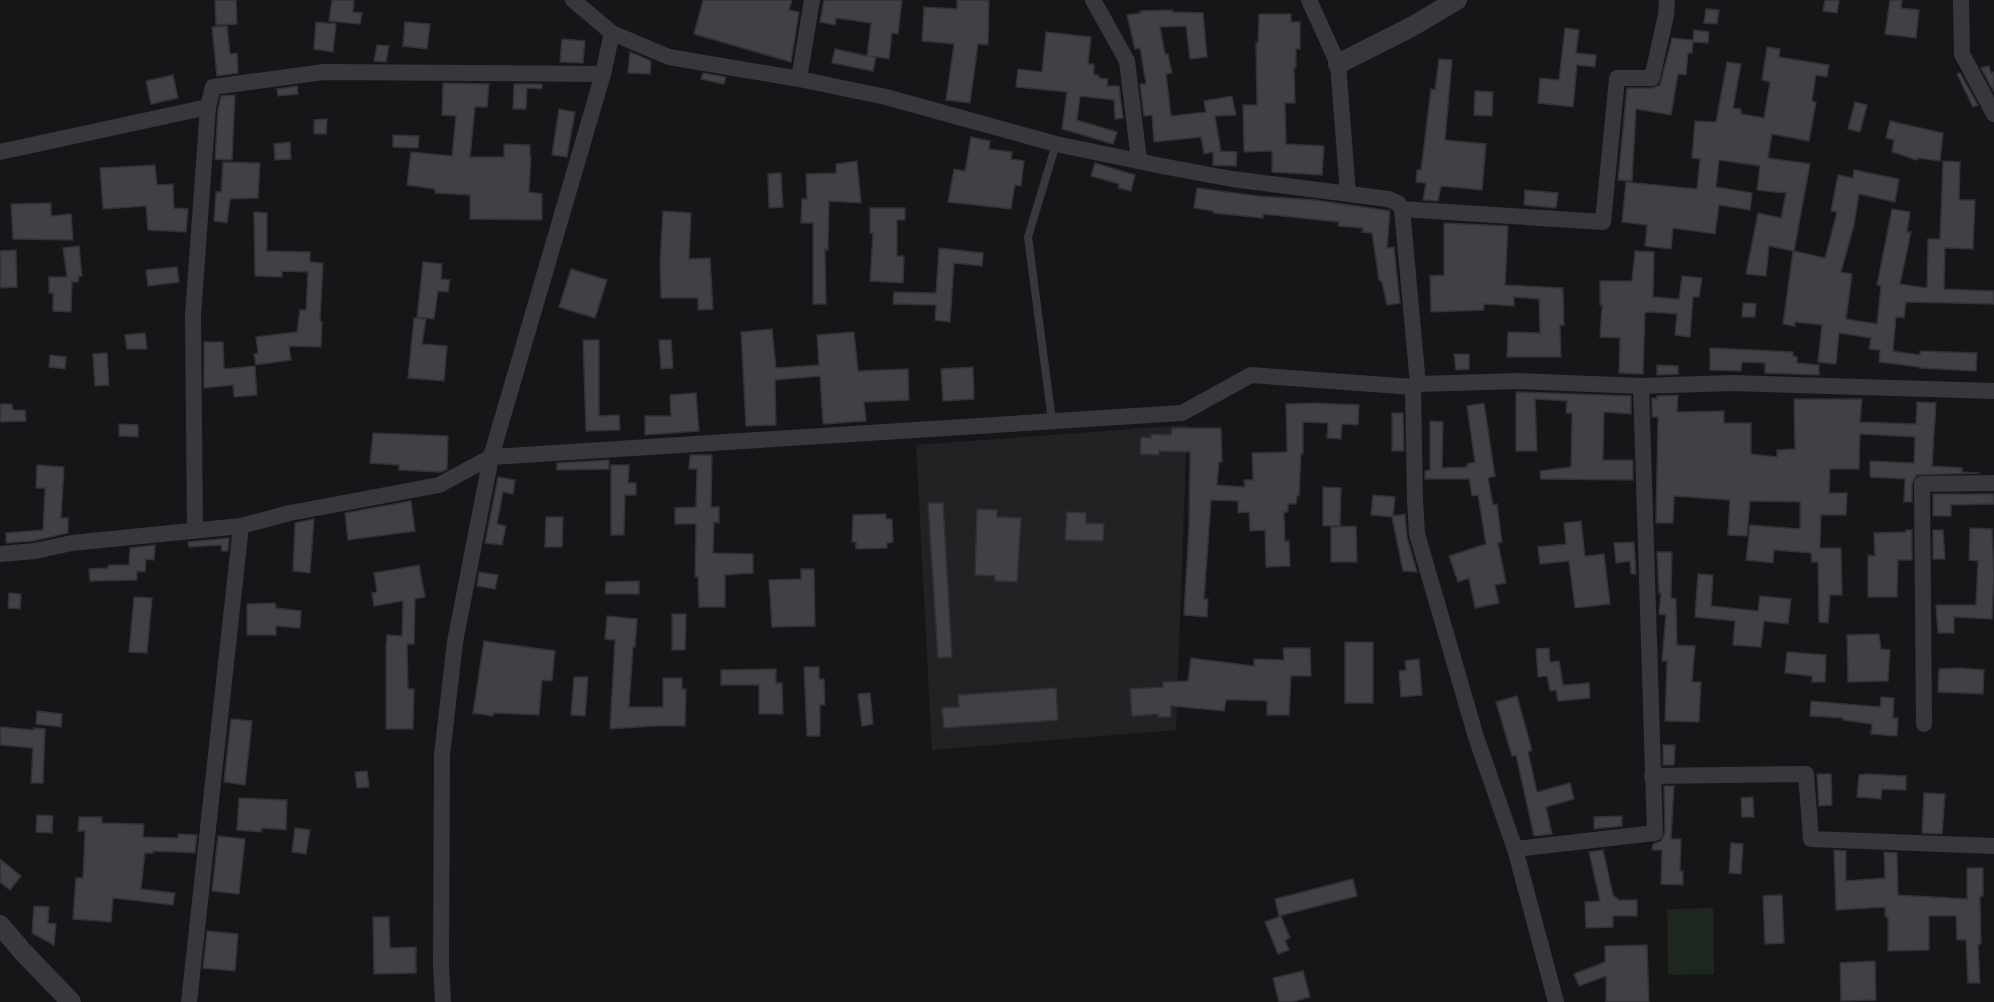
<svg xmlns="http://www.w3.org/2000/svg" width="1994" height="1002" viewBox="0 0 1994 1002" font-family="'Source Sans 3',sans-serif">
<rect width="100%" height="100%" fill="#161618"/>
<path fill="#222225" d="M1187 425 1176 730 932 750 916 445Z"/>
<path fill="#1e271f" d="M1713 908 1714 974 1668 975 1667 909Z"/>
<path fill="#404145" stroke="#303035" stroke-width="1.5" d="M215 0H236L237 24 216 25Z
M332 0H354L353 12 362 13 360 24 329 21Z
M703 0H792L789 10 799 12 791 62 694 34Z
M824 0H902L898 34 892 33 889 59 871 56 876 57 873 71 832 63 835 49 867 56 871 23 836 18 835 25 820 22Z
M957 0H989L988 45 978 44 970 103 946 100 954 44 922 41 924 7 957 9Z
M1825 0H1839L1837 13 1823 11Z
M1890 0H1902L1901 8 1919 10 1916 38 1885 34Z
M1706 9 1719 10 1717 24 1704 23Z
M1173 10V12L1203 13 1207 57 1190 59 1186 26 1160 27 1165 54H1168L1172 73 1166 74 1171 116 1206 112 1204 101 1232 96 1236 115 1215 116 1221 151H1219L1237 152 1236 166 1213 165V152L1204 154 1201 137 1154 142 1152 115 1144 116 1140 84H1146L1140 48 1135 49 1127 15 1141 13 1140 11Z
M1259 14H1291V22H1300V49H1296V68H1294L1295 103H1285L1286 144 1324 146 1322 175 1272 172V151L1244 152 1243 105H1257L1256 43H1258Z
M316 22 336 24 333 52 314 49Z
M405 22 430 24 427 49 403 46Z
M227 26 230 54 237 53 238 73 217 76 212 27Z
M1565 28 1579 30 1576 53 1596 55 1595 67 1577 65 1573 107 1538 103 1540 78 1559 80Z
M1694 30 1709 32 1708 43 1693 42 1692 53H1688L1686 75 1678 74 1671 115 1636 109 1632 181 1618 180 1627 88H1652L1660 85 1672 38 1693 40Z
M1046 32 1091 37 1088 64H1094V75H1099V78L1108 79 1107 86H1119L1123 118 1115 119 1114 100 1080 96 1077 120 1117 132 1113 144 1062 129 1067 92 1016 87 1018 69 1042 72Z
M562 39 585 41 583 63 560 62Z
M377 45 389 46 386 62 374 61Z
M1767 47 1780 49 1779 57 1829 65 1827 77 1816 75 1812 101 1816 102 1809 141 1772 134 1768 158 1810 164 1794 251 1825 258 1837 212 1831 211 1838 175 1853 178 1854 170 1899 179 1895 202 1859 194 1854 225 1841 272 1852 274 1846 319 1877 324 1881 286 1877 285 1892 209 1910 212 1907 232H1911L1900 284 1927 288 1928 239H1940L1943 161 1960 162 1959 200H1975L1973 249 1945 248 1944 289 1994 291V304L1906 302 1904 318 1896 317 1893 351 1920 355V351L1977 353 1976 371 1919 368V367L1879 362 1880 350 1869 349 1871 338 1839 333 1836 364 1818 362 1822 325 1795 322V326L1783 324 1793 251 1769 246 1766 276 1746 274 1758 213 1781 218 1786 193 1757 190 1760 166 1719 160 1716 187 1752 193 1750 210 1719 205 1715 234 1673 228 1671 249 1645 246 1647 225 1622 222 1626 182 1697 189 1700 159 1692 158 1695 121 1716 122 1727 62 1741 64 1733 108 1741 109V114L1764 118 1770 82 1762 80Z
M630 52 651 61 650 74 628 73Z
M1439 59 1452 60 1445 140 1486 144 1482 190 1441 186 1438 201 1423 200 1426 183 1416 182 1417 170H1421L1431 89 1435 90Z
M1989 66 1991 73 1994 72V92L1981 68Z
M703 73 726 77 724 84 701 79Z
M1960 73 1978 105 1973 107 1957 74Z
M173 75 178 98 151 104 146 81Z
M443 83 489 84 487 107H475L470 157H504V144L530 145V156H531L529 192 542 194V220L470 219V195L435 193V189L407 185 411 152 452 156 456 116 442 115Z
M514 84H542V89L527 88 526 109H513Z
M297 86 298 94 278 96 277 89Z
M1475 91 1493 92 1492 116 1474 115Z
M235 95 232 160 215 159 218 109 221 96Z
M1855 102 1867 105 1860 132 1848 129Z
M559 109 575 112 567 157 552 155Z
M327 119 326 134H314V120Z
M1890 121 1943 133 1940 161 1918 158 1917 160 1892 152 1894 140 1886 138Z
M393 135 419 136 418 148 393 147Z
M971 137 990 141 989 149 1012 152 1011 159 1024 161 1021 186 1015 185 1011 209 948 202 954 169 965 171Z
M290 142 291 159 275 160 274 144Z
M857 161 861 203 829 201 828 250 825 249 826 304H813V223H801L802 199H807L806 174 836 173V164Z
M223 162 260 163 258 198 230 199 227 223 214 221 216 192H221Z
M1095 163 1135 175 1131 191 1118 188 1119 184 1091 176Z
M155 165 157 185 173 184 174 208 188 209 186 232 148 230 146 206 103 209 100 168Z
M781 173 783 207 769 208 768 174Z
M1197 188 1258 196 1315 200 1390 211 1387 248 1394 247 1400 303 1387 305 1382 282 1379 280 1372 233 1362 232 1363 228 1338 226 1339 222 1263 214V218L1213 213V211L1194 208Z
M1525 190 1558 193 1556 208 1524 205Z
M51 203V216L71 214 73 240 13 239 11 204Z
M870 208H905V220H897V256H904L903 283 870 281 873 233H870Z
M663 211 691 213 689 259 710 258 713 309 698 310V298H661L660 261Z
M254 212 267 213V251L310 252V262L323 263 320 321 322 322 321 347 289 346 291 360 256 365 254 354 258 353 256 337 297 332 300 310H306L308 272 282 271V277L255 276Z
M1444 223 1508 226 1505 285 1563 288 1564 325H1560L1561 357H1507L1508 332 1540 333 1539 299 1514 297V306L1484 304V310L1431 312 1430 276 1444 275Z
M79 246 82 276H79L78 282H72L71 312 53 311V293H49V277H67L63 248Z
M939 248 983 253 982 266 954 263 950 322 935 320 936 305 893 304 894 292 936 293Z
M16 250 17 287 0 288V251Z
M1635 251 1654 252 1653 297 1679 299 1682 276 1702 278 1699 297H1693L1690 337 1675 335 1677 314 1649 312 1645 313 1643 374 1619 373 1620 338 1600 337 1602 305H1600V281H1632Z
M423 262 442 264 441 279 450 280 448 292 438 291 434 319 417 317Z
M177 267 179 282 148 286 146 270Z
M571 269 607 280 595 318 559 307Z
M1743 303 1756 304 1755 317H1742Z
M414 318 426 319 422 344 447 346 444 381 408 378Z
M772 329 776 368 819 365 817 335 854 332 858 371 908 369 909 400 864 402 866 421 823 424 820 376 775 380 776 425 746 426 741 332Z
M145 333 147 349H127L125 335Z
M583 340H599V416L619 415 620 430 586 431Z
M659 340H671L673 368 661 369Z
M204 342H223L224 369 255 366 257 395 234 397 233 385 204 388Z
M1710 348 1793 352V356L1797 357V363L1819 365V375L1765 373V363L1742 362 1741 371 1710 370Z
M107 353 109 385 95 386 93 354Z
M1454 354H1469V369L1456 370Z
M50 355 66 357 65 369 49 367Z
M1657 365 1678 366V374L1657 375Z
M973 367 974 399 943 401 941 369Z
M1516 392 1631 396V414L1604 412 1603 460H1633V480L1541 479 1540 471 1571 467 1572 413H1566L1567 401 1535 399 1537 451H1516Z
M696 393 699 431 645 435V416H671L670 395Z
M1678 395 1677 412 1724 411V423H1751V454L1777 457V450L1795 449 1794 399H1862L1860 422 1916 424 1917 402 1936 403 1932 466 1962 468V472L1980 473 1917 475 1912 484V502H1904L1905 479 1870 477V461L1914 463 1915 437 1860 434 1859 469H1830L1829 493H1847L1846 515H1821L1820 548H1841L1842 595H1830L1828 623 1819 622 1818 562H1812L1811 553 1774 550 1773 563 1746 560 1750 525 1800 529V502L1750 501 1747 536 1728 535 1730 500 1674 496 1673 523H1656L1658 417H1652V398L1657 399V396Z
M1316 403 1359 405 1358 425 1342 424 1341 439 1327 438 1328 423 1303 422V454H1301L1299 496H1297L1296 504H1288V512H1284L1285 541H1289L1290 566 1266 567 1265 530 1250 531 1249 512 1238 513V501L1211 500 1204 599H1208L1207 617 1184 615 1189 526 1190 452 1159 451V455L1140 454 1141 437 1151 438V434L1171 435 1172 428H1221L1222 462H1219L1217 485 1245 487 1244 480H1253L1252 453 1287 452 1286 404Z
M1484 403 1495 476 1488 478 1493 505 1497 504 1502 542 1498 543 1506 583 1495 585 1499 603 1475 608 1469 578 1458 582 1449 556 1486 544 1478 495 1472 496 1469 479H1425V471L1430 470V421L1443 422 1442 468 1467 467V464L1475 462 1467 406Z
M0 404H12L13 410H25L26 421 0 422Z
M1392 413H1403L1404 451H1392Z
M119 424 138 425V437L119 436Z
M373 433 448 436 447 469 441 472 399 470V465L370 463Z
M690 455H712L711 507H719V523L714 522 713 553 753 554V573L725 575V607H699L698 576 695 577 696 524H675V508L696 507 697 469H689Z
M609 460V469L557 470V463Z
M37 465 64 467 61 518H68V533L33 541 6 543V533L43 530 45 488H36Z
M611 465H629L628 483H636V495H625L624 535H611Z
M498 477 515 480 513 494 503 492 497 524 506 526 502 545 485 543Z
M1323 487 1341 488 1340 526H1323Z
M1933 494H1994V504L1951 505V516H1933Z
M1373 495 1395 497 1393 516 1405 514 1407 537 1417 572 1403 571 1392 517 1371 515Z
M411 501 415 531 348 540 345 513Z
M928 503H943L952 657 938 658Z
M977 509 997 510V517L1021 518 1017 582 995 581V576L975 575Z
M1067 512 1086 513V523L1104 524 1103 541 1065 540Z
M886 514V519H892L893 542 887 543V548L856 549V542H852L853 515Z
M546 517H563L562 547H545Z
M314 519 310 573 293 571 295 523Z
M1581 521 1585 556 1604 554 1610 604 1575 608 1569 561 1540 564 1538 547 1566 544 1564 523Z
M1356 526 1357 562H1331V527Z
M1970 528 1992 529 1994 574 1992 619 1954 617V633H1938L1936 605H1976L1978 561 1969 560Z
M1906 530H1912V560H1898L1897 597H1868V555L1875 556 1874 533 1906 532Z
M1933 530H1943L1945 559H1933Z
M229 538 228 551H222L221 545 189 547 188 542Z
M1634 542 1636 574H1631L1630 561 1616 563 1614 543Z
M155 545 154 560 146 559 145 572 137 571V580L90 581 89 569 108 568V565H129L130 548Z
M1657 552H1672L1671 598 1676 599 1677 645 1695 646 1692 682H1701L1699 722 1665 721 1667 661H1662L1666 615 1659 614 1661 593H1659Z
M419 565 425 597 415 599 414 644H407L408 689H414L413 729H386V646L387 635 402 636 403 601 374 606 372 593 377 592 374 573Z
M801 569H814L815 626 772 627 769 580 801 579Z
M479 572 498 575 495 589 477 586Z
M1698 574 1713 575 1711 606 1758 611 1760 596 1791 599 1788 624 1764 621 1761 647 1733 645 1735 621 1695 617Z
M639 581V594H605L606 582Z
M9 593 21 594 20 609 8 608Z
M134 597 152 598 147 653 129 652Z
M275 603 276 608 301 611 300 628 276 626V635H247V604Z
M672 614H686L685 650H672Z
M607 616 637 619 635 647H633L629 707H663V678H682V689H686L685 726H653L610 729 615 640 605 639Z
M1879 634 1881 649 1890 650 1888 681 1848 682 1847 635Z
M484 641 555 651 552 681 542 680 539 715 494 713 493 716 473 713Z
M1345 642H1373V703H1345Z
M1283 648H1310L1311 676H1291L1289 715H1267V701L1242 700H1226L1224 711 1171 706V717H1158V714L1132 716 1130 689 1163 687V682L1188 681 1191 658 1254 666V659L1284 660Z
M1549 648 1550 662 1559 661 1563 685 1589 683 1590 698 1558 701 1556 690 1550 691 1547 676 1538 677 1536 649Z
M1787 652 1826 655 1825 682H1812V676L1785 673Z
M1419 659 1422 695 1401 697 1399 671 1406 670 1405 661Z
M804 667H819V679H824L825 705H820V736H807Z
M1958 668 1984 670 1983 694 1938 692 1939 669Z
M776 669V683H782L783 714H759V685H721V670Z
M574 677H588L585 716 571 715Z
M1056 688 1058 720 944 728 942 708 959 707 958 695Z
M870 693 873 724 862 726 858 694Z
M1517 696 1532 750 1528 752 1537 792 1570 783 1574 799 1546 807 1552 834 1534 836 1516 755 1512 756 1496 702Z
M1881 697 1894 698 1893 718H1898L1897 736 1871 734 1872 724 1843 720V718L1810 716 1811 701 1880 707Z
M37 711 62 714 61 727 36 724Z
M231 719 252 721 245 785 224 782Z
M0 727 34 730V728L45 729 43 783H31L33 748 0 745Z
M1663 745H1675L1674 765H1663Z
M367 771 369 787 357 788 355 772Z
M1817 774H1831L1832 805 1819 806Z
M1867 774 1906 776V790L1882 789 1881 799 1857 797 1859 775Z
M1664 786H1674L1671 839H1681L1680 871H1683V885L1661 884 1662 850H1652L1653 844 1661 841 1665 833Z
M1924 793 1945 794 1942 834 1922 833Z
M1753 797 1754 817H1742L1741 798Z
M239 798 287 800 286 830 262 828 261 832 237 830Z
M37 815 53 816 52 833 36 832Z
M1622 816V826L1594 829V817Z
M79 817H102V823L144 824 143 837 178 838V834L197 835 195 853 153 851V853H145L141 889 175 893 173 905 113 898 111 922 73 919 76 878H83L85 831H78Z
M295 828 310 830 306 854 292 852Z
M218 836 245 839 239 894 212 891Z
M1731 843 1743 844 1741 874 1729 873Z
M1603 850 1613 895 1619 900H1637V916H1613V927L1586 928 1585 902 1600 901 1589 852Z
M1834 850 1846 851V881L1885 878 1884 852 1897 853 1898 895 1967 899V868H1983V896H1980L1981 944H1978L1980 983H1968L1966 940H1957L1956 916H1929V950L1888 951V917H1885V907L1836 910Z
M0 859 21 876 10 890 0 882Z
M1353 879 1357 896 1279 916 1275 899Z
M1782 895 1784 943 1765 944 1763 896Z
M34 906 49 907 48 923 56 924 54 945 32 933Z
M1281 916 1290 938 1285 940 1289 950 1278 954 1265 922Z
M373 917H389L390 948 416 947V973L374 974Z
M207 931 238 934 235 971 203 968Z
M1647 945 1649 1002H1606V976L1579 986 1574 974 1605 962V946Z
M1875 961 1876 1000 1841 1001 1840 963Z
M1303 971 1310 997 1292 1002H1279L1273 978Z"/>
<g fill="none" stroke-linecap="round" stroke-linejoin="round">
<path stroke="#37383e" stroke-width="8" d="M1052 420 1028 237 1056 144"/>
<path stroke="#37383e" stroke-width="16" d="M573 0 612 33 669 57 799 79 886 97 1056 144 1167 167 1232 179 1388 199 1398 203 1402 209 1418 384 1413 387 1415 501 1417 534 1476 737 1515 849 1556 1002
M1093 0 1127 61 1139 160
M1309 0 1338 64 1348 193
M1961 0 1962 54 1994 114
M799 79 812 0
M0 152 208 107 213 87 324 72 603 74
M1402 209 1603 222 1617 78H1652L1666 15 1667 0
M1418 384 1520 381 1641 386 1732 383 1994 391
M195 531 193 315 208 107
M0 554 35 551 72 543 241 526 290 513 439 485 491 457 1182 413 1251 375 1413 387
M1924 724 1922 484 1994 483
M1652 776 1806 774 1811 839 1994 846
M1515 849 1655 833 1641 386
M189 1002 241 526
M443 1002 441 966 442 755 455 642 491 457 603 74 612 33"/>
<path stroke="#37383e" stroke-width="20" d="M1338 64 1413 26 1457 0
M0 925 22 951 71 1002"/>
</g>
</svg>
